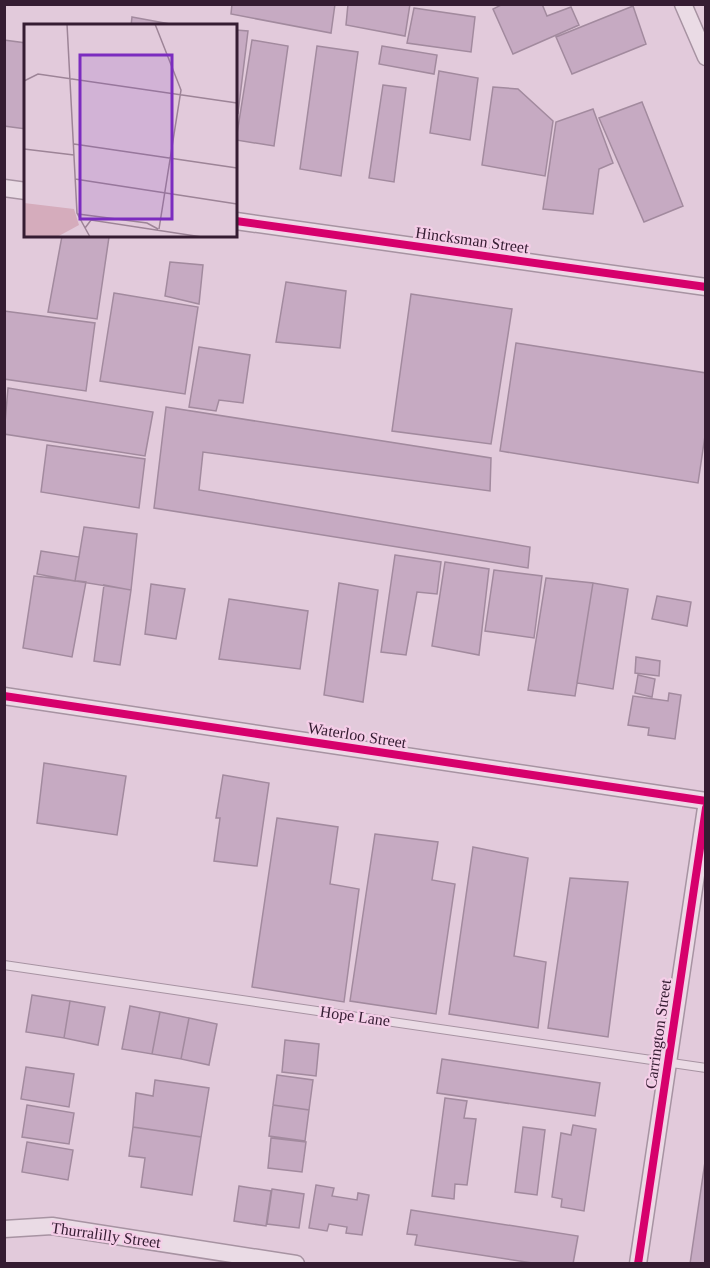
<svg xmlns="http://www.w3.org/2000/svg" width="710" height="1268" viewBox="0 0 710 1268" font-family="'Times New Roman',serif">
<rect width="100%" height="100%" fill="#e2cadb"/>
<path fill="#c6aac2" stroke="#a28a9e" stroke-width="1.5" d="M232 4H335L331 33 231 14Z
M348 4H410L405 36 346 25Z
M503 4H542L547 16 571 7 579 25 513 54 493 9Z
M633 6 646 44 572 74 556 37Z
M414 8 475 17 471 52 407 43Z
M132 17 181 26H131Z
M236 30 248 31 238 113 236 112Z
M4 40 26 43V129L4 126Z
M252 40 288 46 274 146 236 140Z
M317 46 358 52 341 176 300 169Z
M382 46 437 55 434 74 379 64Z
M439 71 478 78 470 140 430 133Z
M383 85 406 88 394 182 369 178Z
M493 87 518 89 553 121 545 176 482 165Z
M642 102 683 206 644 222 599 118Z
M593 109 613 163 599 169 593 214 543 209 556 122Z
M62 236 109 237 97 319 48 312Z
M170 262 203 265 199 304 165 296Z
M286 282 346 291 340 348 276 342Z
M114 293 198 307 185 394 100 381Z
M411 294 512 309 491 444 392 431Z
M4 311 95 323 86 391 4 379Z
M516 343 706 373V429L698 483 500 451Z
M199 347 250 355 243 403 219 400 216 411 189 407Z
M8 388 153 412 145 456 4 434Z
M166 407 491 458 490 491 203 452 199 490 530 547 528 568 154 508Z
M47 445 145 459 139 508 41 492Z
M84 527 137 534 131 590 75 581Z
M41 551 79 557 75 581 37 574Z
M395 555 441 562 437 594 417 592 406 655 381 652Z
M445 562 489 569 479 655 432 646Z
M494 570 542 576 534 638 485 631Z
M34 576 86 582 72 657 23 648Z
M546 578 593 583 575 696 528 690Z
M339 583 378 590 363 702 324 695Z
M593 583 628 589 613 689 577 683Z
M151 584 185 589 176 639 145 634Z
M104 585 131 590 120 665 94 661Z
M657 596 691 602 687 626 652 619Z
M229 599 308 611 300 669 219 659Z
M636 657 660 661 659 676 635 673Z
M638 675 655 679 652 697 635 693Z
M669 693 681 695 675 739 648 735 649 728 628 725 633 696 668 701Z
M44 763 126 776 117 835 37 823Z
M223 775 269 783 257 866 214 861 220 818H216Z
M277 818 338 827 330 884 359 889 344 1002 252 987Z
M375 834 438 842 432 880 455 884 436 1014 350 1001Z
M473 847 528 858 514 956 546 962 538 1028 449 1014Z
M570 878 628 882 608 1037 548 1028Z
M32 995 70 1001 64 1038 26 1032Z
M70 1001 105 1007 98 1045 64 1038Z
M130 1006 160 1012 152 1054 122 1049Z
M160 1012 189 1018 181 1059 152 1054Z
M189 1018 217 1024 209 1065 181 1059Z
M285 1040 319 1044 316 1076 282 1072Z
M442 1059 600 1083 595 1116 437 1093Z
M26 1067 74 1074 69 1107 21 1099Z
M277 1075 313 1080 309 1110 273 1105Z
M155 1080 209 1088 201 1137 133 1127 136 1093 153 1096Z
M445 1098 467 1101 464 1118 476 1119 467 1185 455 1184 454 1199 432 1196Z
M27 1105 74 1113 69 1144 22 1137Z
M273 1105 309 1110 305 1141 269 1136Z
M573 1125 596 1129 584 1211 561 1207 562 1199 552 1197 561 1133 571 1135Z
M133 1127 201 1137 192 1195 141 1187 145 1158 129 1156Z
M523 1127 545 1130 537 1195 515 1192Z
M271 1138 306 1142 302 1172 268 1168Z
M27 1142 73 1150 68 1180 22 1172Z
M706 1155V1264H690Z
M316 1185 334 1188 332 1196 357 1200 358 1193 369 1195 362 1235 346 1233 347 1227 329 1224 327 1231 309 1228Z
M239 1186 271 1191 266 1226 234 1221Z
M272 1189 304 1194 299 1228 267 1224Z
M411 1210 578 1236 573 1264H539L415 1245 417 1235 407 1234Z"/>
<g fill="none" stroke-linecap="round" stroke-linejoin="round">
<defs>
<path id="service" d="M4 965 706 1068"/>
<path id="minor" d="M683 4 706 57
M4 188 26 191
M236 221 706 287
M4 696 706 801
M4 1229 52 1226 296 1264
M638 1264 706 808"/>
</defs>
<use href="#service" stroke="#a793a2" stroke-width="10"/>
<use href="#minor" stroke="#a793a2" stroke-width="19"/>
<use href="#service" stroke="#eadbe5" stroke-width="8"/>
<use href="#minor" stroke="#eadbe5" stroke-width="16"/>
<defs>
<path id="cycleway" d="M236 221 706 287
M4 696 706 801
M638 1264 706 808"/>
</defs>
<use href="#cycleway" stroke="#f5cee8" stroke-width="11"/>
<use href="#cycleway" stroke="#d6006c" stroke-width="8"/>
</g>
<g text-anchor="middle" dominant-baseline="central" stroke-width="4.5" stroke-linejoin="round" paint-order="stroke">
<g font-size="16" fill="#351c32" stroke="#f5cee8">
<text transform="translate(472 240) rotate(8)">Hincksman Street</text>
<text transform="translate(357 735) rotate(9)">Waterloo Street</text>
<text transform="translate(355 1016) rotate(8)">Hope Lane</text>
<text transform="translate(658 1034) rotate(-82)">Carrington Street</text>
<text transform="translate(106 1235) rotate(8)">Thurralilly Street</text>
</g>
</g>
<g transform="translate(24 24)">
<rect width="213" height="213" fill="#e2cadb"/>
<path d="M0 179 50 185 55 201 33 213H0Z" fill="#d5acbc"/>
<path fill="none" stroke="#9d8497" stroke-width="1.5" d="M43 0 53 189 66 213M131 0 157 66 135 205M0 57 14 50 213 79M50 120 213 144M0 125 50 131M51 155 213 180M54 190 123 199 134 205M61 204 67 196 178 213"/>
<path fill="#7b2cbf" fill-opacity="0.15" stroke="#7b2cbf" stroke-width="3" d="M56 31H148V195H56Z"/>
<rect width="213" height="213" fill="none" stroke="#351c32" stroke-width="3"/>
</g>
<rect width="710" height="1268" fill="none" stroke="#351c32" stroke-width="12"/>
</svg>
